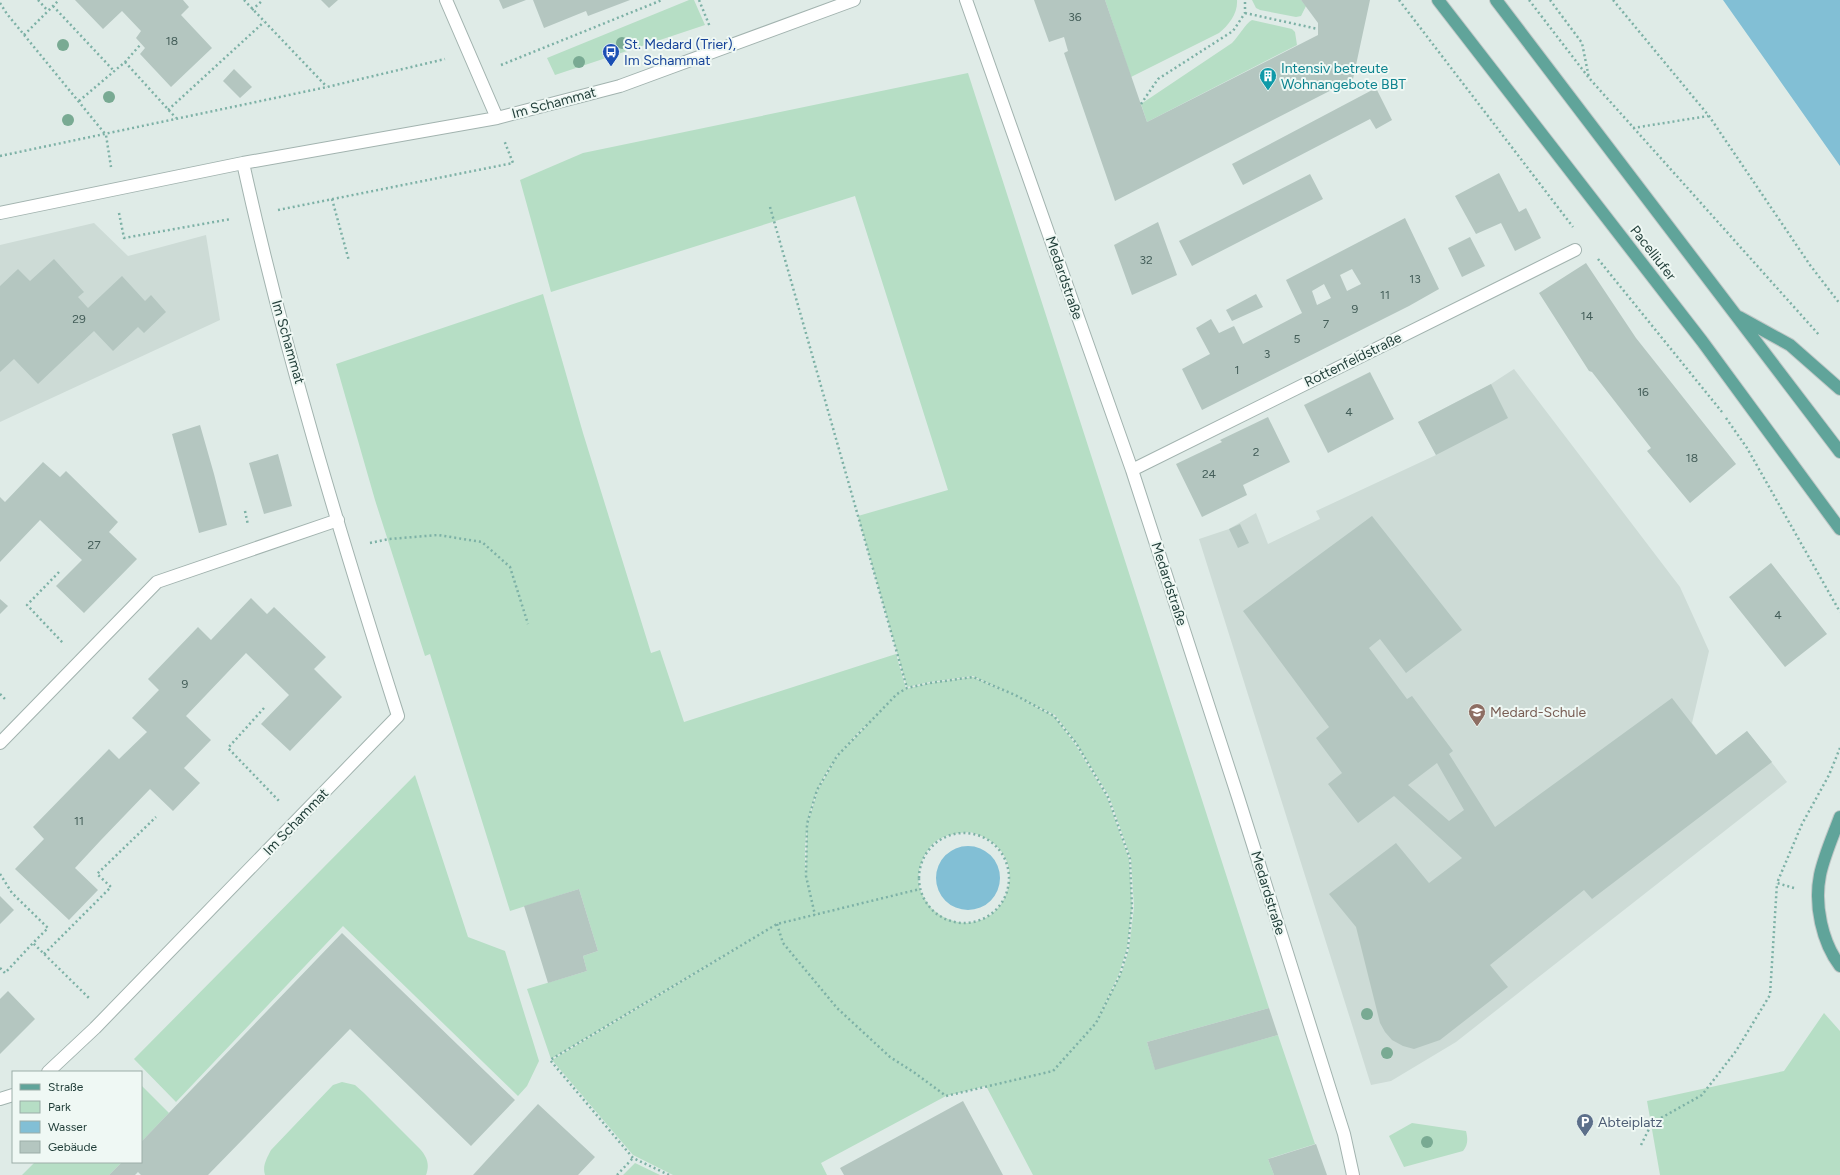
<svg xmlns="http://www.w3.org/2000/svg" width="1840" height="1175" viewBox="0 0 1840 1175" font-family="Figtree,sans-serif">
<rect width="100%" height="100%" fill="#dfebe7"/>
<path fill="#cddbd6" d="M94 223 128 256 206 235 220 320 0 422V245Z
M1514 369 1680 587 1709 651 1692 723 1716 755 1747 731 1787 782 1456 1042 1391 1081 1371 1085 1199 539 1229 529 1256 513 1268 544 1320 519 1316 511 1436 455 1418 422 1491 384Z"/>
<path fill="#b6dec5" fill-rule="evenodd" d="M689 0H694L705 25 555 75 547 58Z
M1105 0H1237C1238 13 1229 25 1219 33L1131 77Z
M1252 0H1301L1306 6 1301 16 1296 17 1260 10 1256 8Z
M1252 20 1292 29 1295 32 1297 45 1147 122 1141 104 1232 43C1239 36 1245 24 1252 20Z
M968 73 1269 1008 1147 1042 1155 1069 1278 1035 1315 1144 1268 1159 1274 1175H1033L986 1086 946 1096 821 1163 827 1175H673L633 1155 552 1060 777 924 815 914 777 924 551 1059 527 989 587 971 583 956 598 951 579 889 510 911 430 654 425 656 375 500 336 364 543 294 583 433 651 653 660 650 684 722 896 654 906 689 930 683 973 677 1015 696 1054 716 1075 744 1107 797 1129 859 1132 907 1127 948 1119 974 1096 1023 1123 969 1129 949 1134 907 1131 859 1109 796 1076 743 1055 715 973 676 930 682 907 687 858 516 948 490 855 196 551 292 520 180 583 153ZM867 725 837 756 818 790 807 825 806 876C801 825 814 779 850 742 855 736 862 728 867 725ZM970 832C1041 850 1006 943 948 919 934 913 927 905 921 892 914 876 922 853 935 842 945 834 958 833 970 832Z
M415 775 468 937 505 951 539 1061 527 1086 518 1096 343 926 176 1102 134 1059Z
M1824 1013 1840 1031V1175H1660L1647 1101 1784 1071Z
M342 1082 355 1085 364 1093 420 1149C427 1157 430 1164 426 1175H265C262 1166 267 1158 271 1150L333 1085Z
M141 1085 169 1113 141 1142Z
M1412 1123 1466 1131C1468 1139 1468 1145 1463 1151L1404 1167 1389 1136Z
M35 1162H122L109 1175H22Z
M635 1163 660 1175H623Z"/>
<path fill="#82bfd5" d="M1723 0H1840V166Z
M936 878a32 32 0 1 1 64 0a32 32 0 1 1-64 0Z"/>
<path fill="#b4c6c0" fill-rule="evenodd" d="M75 0H183L189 7 181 15 212 48 171 87 140 54 145 48 136 38 141 31 122 11 103 29Z
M321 0H338L329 8Z
M499 0H526L503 9Z
M533 0H630L588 16 586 11 544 28Z
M1034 0H1105L1147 122 1318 35V23L1301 0H1370L1353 79 1115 201 1064 53 1068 51 1064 37 1049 42Z
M234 69 252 87 240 98 223 81Z
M1376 88 1392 120 1376 129 1370 119 1243 185 1232 164Z
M1499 173 1519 212 1526 208 1541 238 1515 251 1501 223 1476 234 1455 196Z
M1310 174 1323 199 1192 266 1179 241Z
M1405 218 1439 289 1409 306 1202 410 1182 369 1210 354 1196 328 1211 319 1219 333 1234 326 1243 344 1302 313 1286 280ZM1352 269 1361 284 1347 291 1340 275ZM1324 284 1331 298 1317 305 1312 291Z
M1158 222 1177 275 1132 295 1114 245Z
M1470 237 1485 266 1462 277 1448 248Z
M54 259 84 292 78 297 88 308 122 276 145 301 151 295 166 312 144 333 138 327 113 351 94 331 38 384 14 359 0 372V286L18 269 30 281Z
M1586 263 1636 338 1736 464 1690 503 1647 451 1651 448 1592 372 1589 371 1539 293Z
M1256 294 1263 307 1232 321 1226 310Z
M1370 372 1394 419 1328 453 1304 405Z
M1491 384 1508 418 1436 455 1418 422Z
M1268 417 1290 462 1243 485 1247 495 1202 517 1176 464 1222 442 1220 440Z
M200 425 214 474 227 525 199 533 172 434Z
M278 454 292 506 264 514 249 463Z
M43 462 60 477 66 471 118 522 109 532 137 559 84 613 56 586 82 560 40 520 0 562V497L5 502Z
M1372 516 1462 630 1406 673 1380 639 1369 648 1407 699 1412 696 1453 751 1449 754 1495 827 1672 698 1716 755 1747 731 1772 762 1592 899 1584 890 1490 965 1508 987 1440 1040 1414 1049 1403 1046 1392 1040 1385 1032 1380 1023 1356 927 1329 894 1396 843 1429 883 1462 858 1394 796 1358 823 1328 784 1342 773 1316 738 1329 727 1243 611ZM1437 763 1464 810 1449 821 1408 785Z
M1240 524 1249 543 1238 548 1229 529Z
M1771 563 1827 634 1785 667 1729 597Z
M251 598 267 614 274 607 326 657 314 669 342 697 290 751 261 724 289 695 246 653 186 716 211 740 184 768 200 783 173 811 150 789 101 840 75 868 98 890 69 920 15 869 44 839 33 827 109 749 119 759 147 732 132 718 159 690 148 679 198 627 211 640Z
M0 599 8 606 0 614Z
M579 889 598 951 583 956 587 971 548 983 524 906Z
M0 896 14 910 0 924Z
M342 933 515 1100 471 1146 350 1029 208 1175H141L138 1172 135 1175H109L122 1162H141V1142Z
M8 991 35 1019 0 1054V999Z
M1269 1008 1278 1035 1155 1070 1147 1042Z
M963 1101 1003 1175H844L840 1168Z
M538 1104 595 1157 578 1175H473Z
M1316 1144 1327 1175H1274L1268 1159Z"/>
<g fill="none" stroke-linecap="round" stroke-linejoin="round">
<defs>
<path id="street" d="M446 0 497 118
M966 0 1132 470 1238 797 1344 1134 1353 1175
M0 213 243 163 497 118 620 86 854 0
M1132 470 1575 250
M0 743 157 582 338 520
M48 1072 95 1028 398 716C340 534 284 350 243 163
M0 1099 13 1095"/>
<path id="primary" d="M1438 0 1702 341 1840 529
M1496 0 1840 452
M1739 317 1790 345 1840 389
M1840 817C1833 836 1824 856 1820 875 1814 905 1822 942 1840 966"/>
</defs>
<use href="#street" stroke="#a2b3af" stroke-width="14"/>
<use href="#primary" stroke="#c0c8c7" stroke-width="14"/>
<path stroke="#7db1a6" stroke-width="2.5" stroke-dasharray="2 3" stroke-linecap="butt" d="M38 0 48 11
M244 0 327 87
M699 0 710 27
M1399 0 1573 227
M1529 0 1589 78 1820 336
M1550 0 1582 43 1589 78
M1613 0 1709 116 1810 265 1840 304
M0 3 7 14 106 135 111 167
M53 6 114 71
M252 10 263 0
M1245 13 1318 29
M24 35 59 0
M125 62 176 118
M501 65 662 0
M79 101 125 62 141 44
M1141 104 1158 79 1233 31 1245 13V0
M168 110 264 22
M1633 128 1708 116
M0 156 327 87 445 59
M332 199 349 261
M770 207 907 688
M278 210 513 163 504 140
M119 213 124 238 231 219
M1598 259 1722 412
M1726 418 1747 448 1840 612
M245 511 248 525
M370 543 389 539 438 535 482 542 510 567 528 624
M59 572 27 605 63 643
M0 694 7 701
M264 708 228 748 280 802
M919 878a45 45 0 1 1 90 0a45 45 0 1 1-90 0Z
M0 874 12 893 48 928 33 943 90 999
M1794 888 1777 883 1802 824 1829 775 1840 748
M777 924 783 943 837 1008 890 1057 915 1073 946 1096 1053 1071 1096 1023 1120 975 1128 948 1132 907 1130 859 1108 797 1076 743 1054 716 1015 695 973 677 930 683 907 688 897 694 837 756 817 790 807 824 806 876 815 915
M44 954 111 887 97 874 156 817
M0 968 5 973 33 943
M1641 1145 1652 1123 1702 1095 1736 1051 1770 995 1777 883
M617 1175 633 1158
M669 1175 633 1158 550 1060 777 924 920 889"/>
<use href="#street" stroke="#fff" stroke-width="12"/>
<use href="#primary" stroke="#60a49a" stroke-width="12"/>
</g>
<g fill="#79aa93">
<circle cx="622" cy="43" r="6"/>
<circle cx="63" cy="45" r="6"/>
<circle cx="579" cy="62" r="6"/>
<circle cx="109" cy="97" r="6"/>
<circle cx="68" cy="120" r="6"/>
<circle cx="1367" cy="1014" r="6"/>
<circle cx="1387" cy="1053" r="6"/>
<circle cx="1427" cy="1142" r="6"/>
</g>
<defs>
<symbol id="bus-pin" viewBox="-11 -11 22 30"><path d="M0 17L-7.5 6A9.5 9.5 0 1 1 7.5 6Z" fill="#1a4fb4" stroke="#eff8f4"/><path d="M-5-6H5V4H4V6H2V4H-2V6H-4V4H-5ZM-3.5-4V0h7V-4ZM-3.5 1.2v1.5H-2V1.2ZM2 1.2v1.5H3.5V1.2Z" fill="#fff"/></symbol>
<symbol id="building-pin" viewBox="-11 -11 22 30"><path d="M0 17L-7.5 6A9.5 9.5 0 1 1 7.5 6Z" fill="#0f9aa8" stroke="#eff8f4"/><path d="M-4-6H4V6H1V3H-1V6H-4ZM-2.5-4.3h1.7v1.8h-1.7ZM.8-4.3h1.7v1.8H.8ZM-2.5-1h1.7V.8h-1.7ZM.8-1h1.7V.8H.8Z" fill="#fff"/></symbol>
<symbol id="school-pin" viewBox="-11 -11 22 30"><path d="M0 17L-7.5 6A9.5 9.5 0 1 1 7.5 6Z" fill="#8d6e63" stroke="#eff8f4"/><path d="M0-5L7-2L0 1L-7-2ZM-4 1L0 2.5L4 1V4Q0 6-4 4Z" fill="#fff"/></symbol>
<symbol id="parking-pin" viewBox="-11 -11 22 30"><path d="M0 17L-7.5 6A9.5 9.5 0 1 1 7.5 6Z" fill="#5c6f8a" stroke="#eff8f4"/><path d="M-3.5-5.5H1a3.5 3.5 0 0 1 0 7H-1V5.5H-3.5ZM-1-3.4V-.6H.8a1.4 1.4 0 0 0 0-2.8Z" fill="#fff"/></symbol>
</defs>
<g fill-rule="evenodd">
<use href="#bus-pin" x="601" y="42" width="20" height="27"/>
<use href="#building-pin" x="1258" y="66" width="20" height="27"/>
<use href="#school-pin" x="1467" y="702" width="20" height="27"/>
<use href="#parking-pin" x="1575" y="1112" width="20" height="27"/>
</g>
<g text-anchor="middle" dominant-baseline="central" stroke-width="4" stroke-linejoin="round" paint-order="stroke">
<g font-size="12" fill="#445e59">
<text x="1075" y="17">36</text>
<text x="172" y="41">18</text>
<text x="1146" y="260">32</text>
<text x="1415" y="279">13</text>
<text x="1385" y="295">11</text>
<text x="1355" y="309">9</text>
<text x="1587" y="316">14</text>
<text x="79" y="319">29</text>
<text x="1326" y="324">7</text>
<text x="1297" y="339">5</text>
<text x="1267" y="354">3</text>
<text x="1237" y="370">1</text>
<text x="1643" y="392">16</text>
<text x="1349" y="412">4</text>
<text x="1256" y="452">2</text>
<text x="1692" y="458">18</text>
<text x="1209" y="474">24</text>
<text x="94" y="545">27</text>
<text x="1778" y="615">4</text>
<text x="185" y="684">9</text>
<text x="79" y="821">11</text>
</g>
<g font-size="14" fill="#164399" stroke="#eff8f4" text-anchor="start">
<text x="624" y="44">St. Medard (Trier),<tspan x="624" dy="16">Im Schammat</tspan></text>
</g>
<g font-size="14" fill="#0d838f" stroke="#eff8f4" text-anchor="start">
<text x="1281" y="68">Intensiv betreute<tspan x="1281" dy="16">Wohnangebote BBT</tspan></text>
</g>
<g font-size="14" fill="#1f3c37" stroke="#eff8f4">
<text transform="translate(554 103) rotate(-15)">Im Schammat</text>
<text transform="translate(1653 253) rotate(52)">Pacelliufer</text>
<text transform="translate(1064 278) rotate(71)">Medardstraße</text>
<text transform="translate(288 342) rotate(74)">Im Schammat</text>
<text transform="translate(1353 360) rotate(-26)">Rottenfeldstraße</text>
<text transform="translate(1169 584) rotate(72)">Medardstraße</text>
<text transform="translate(296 822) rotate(-46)">Im Schammat</text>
<text transform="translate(1268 893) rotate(73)">Medardstraße</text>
</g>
<g font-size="14" fill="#785e54" stroke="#eff8f4" text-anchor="start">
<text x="1490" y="712">Medard-Schule</text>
</g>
<g font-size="14" fill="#4e5e75" stroke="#eff8f4" text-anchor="start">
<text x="1598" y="1122">Abteiplatz</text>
</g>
</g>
<rect x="12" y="1071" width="130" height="92" fill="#eff8f4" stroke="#9cada8"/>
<rect x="20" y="1084" width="20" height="6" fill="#60a49a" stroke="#9cada8"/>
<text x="48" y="1091" font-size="12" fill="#1f3c37">Straße</text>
<rect x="20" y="1101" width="20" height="12" fill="#b6dec5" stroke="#9cada8"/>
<text x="48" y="1111" font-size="12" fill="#1f3c37">Park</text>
<rect x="20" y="1121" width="20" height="12" fill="#82bfd5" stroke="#9cada8"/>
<text x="48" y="1131" font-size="12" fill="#1f3c37">Wasser</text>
<rect x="20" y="1141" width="20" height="12" fill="#b4c6c0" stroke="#9cada8"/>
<text x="48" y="1151" font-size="12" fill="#1f3c37">Gebäude</text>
</svg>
